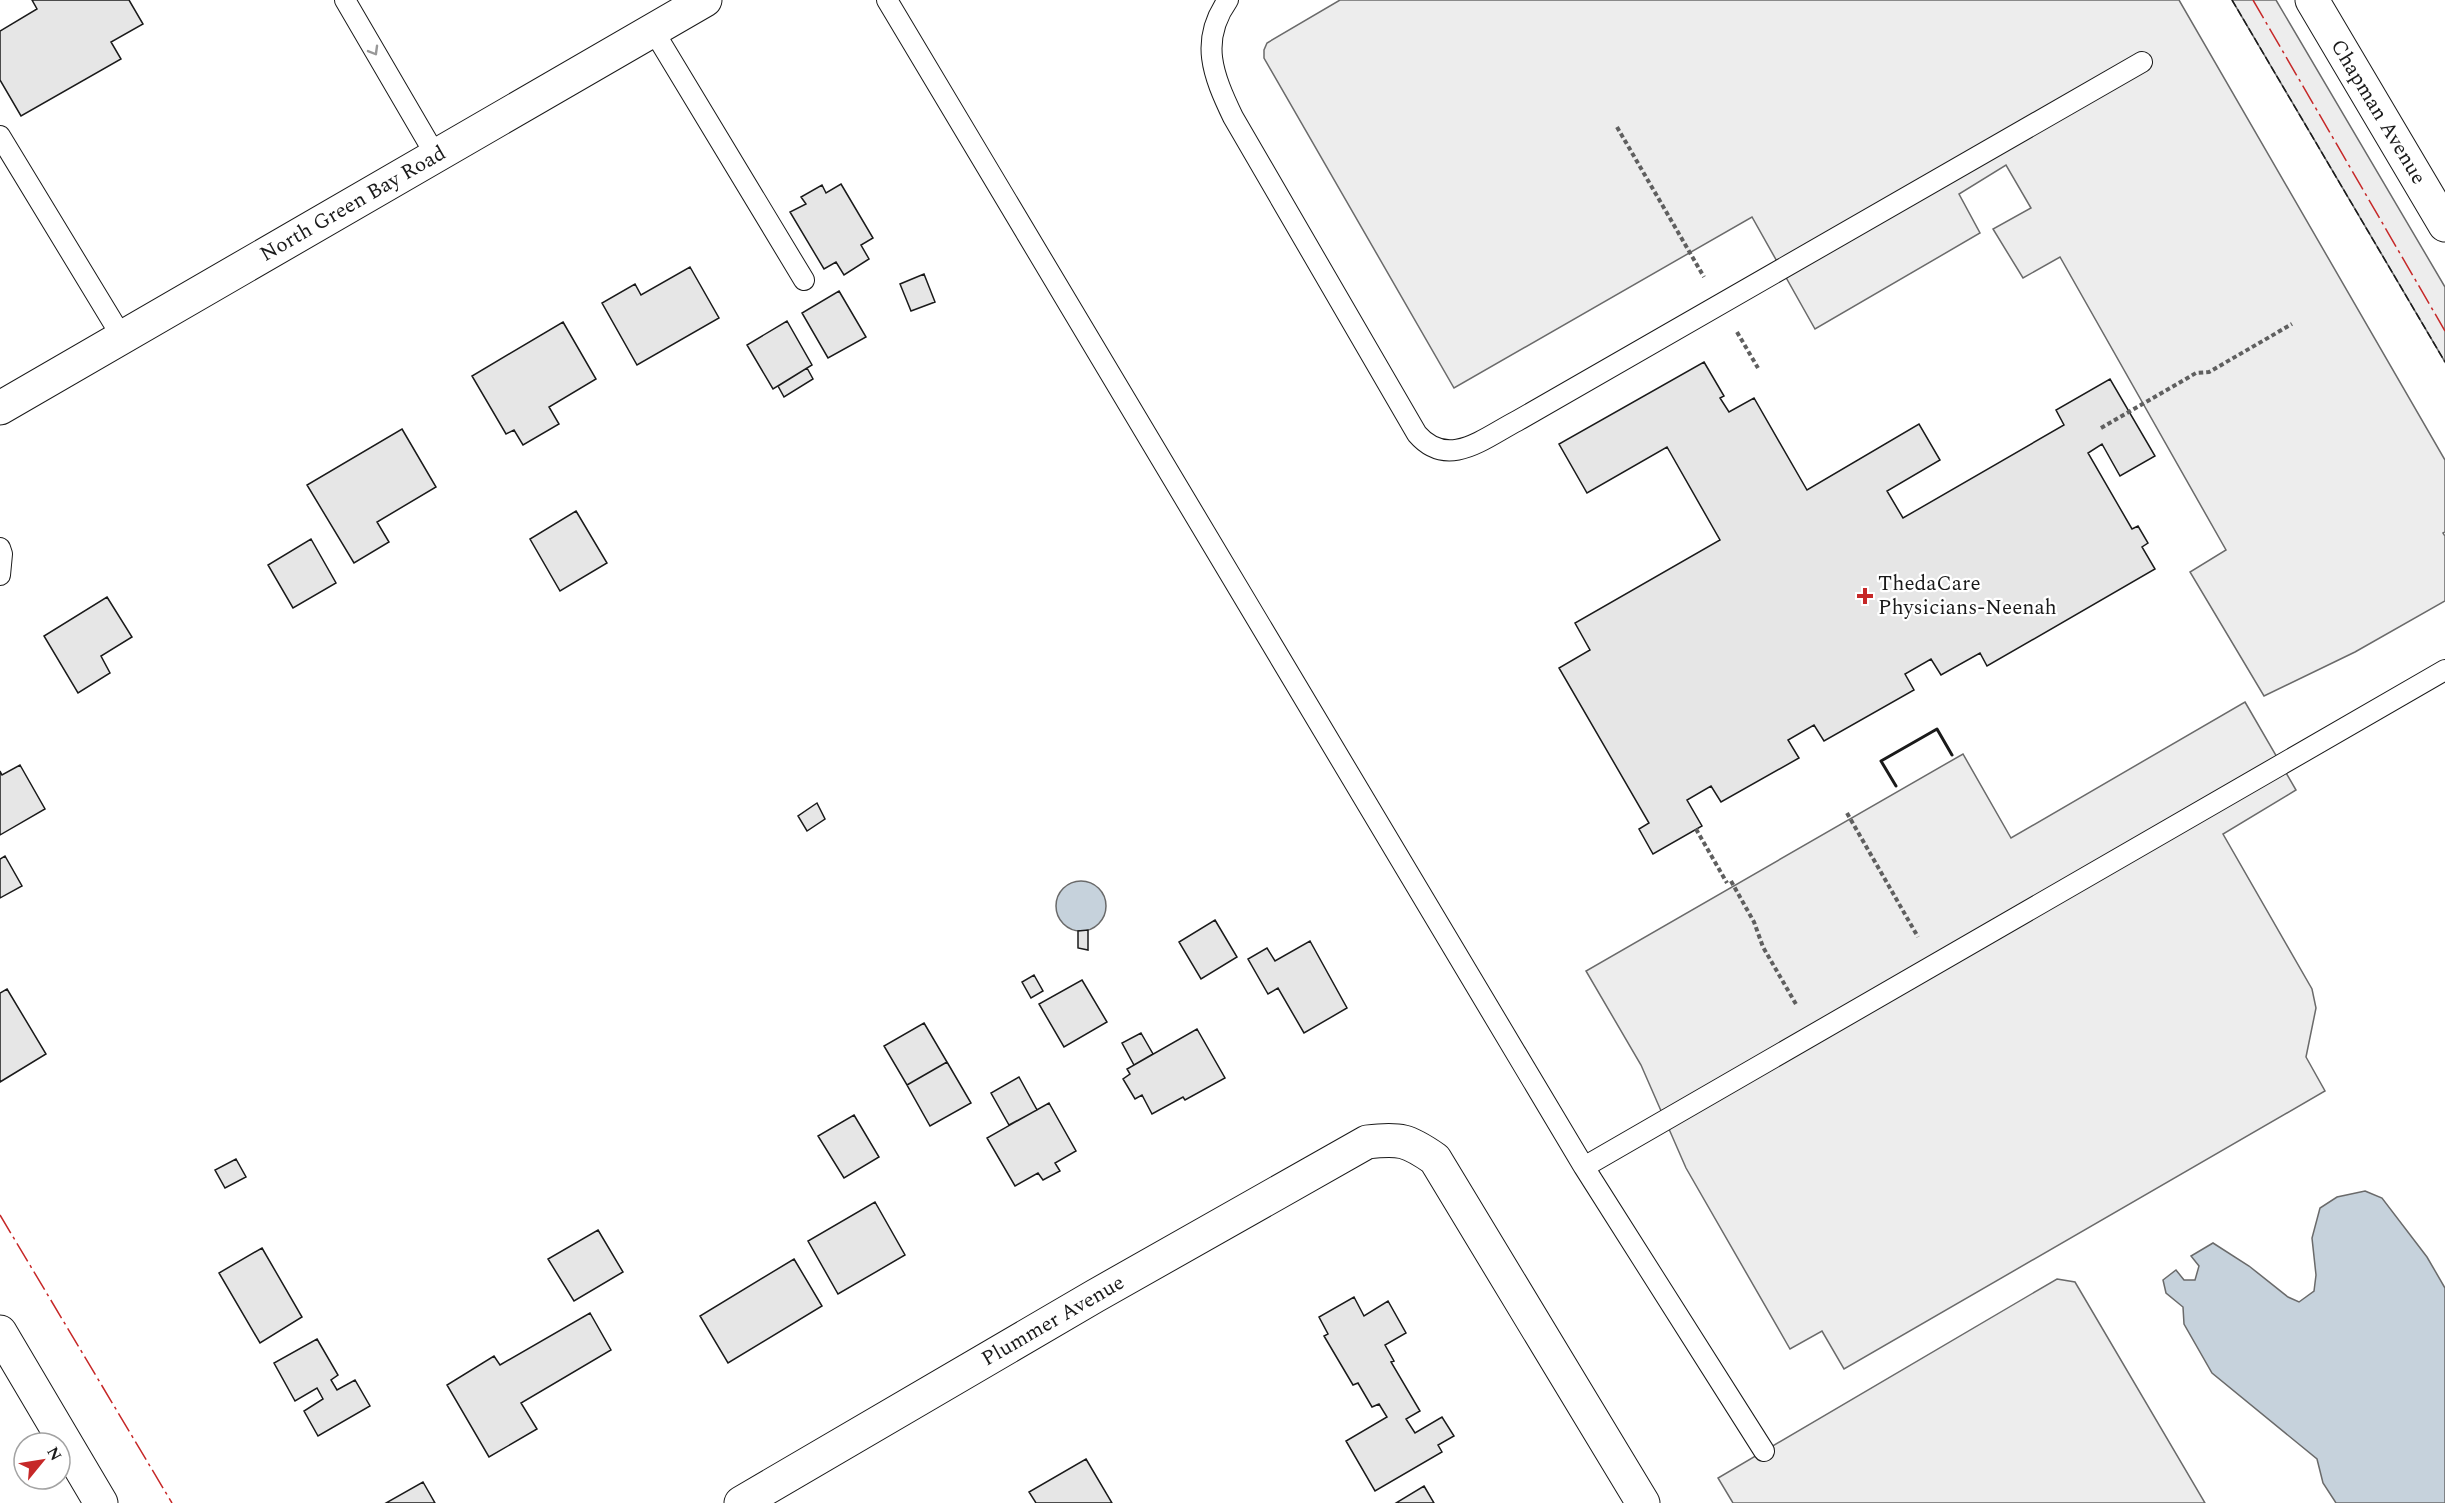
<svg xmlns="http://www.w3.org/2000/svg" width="2445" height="1503" viewBox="0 0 2445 1503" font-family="Spectral,serif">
<rect width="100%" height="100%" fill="#fff"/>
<path fill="#ededed" stroke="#6a6a6a" stroke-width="1.5" d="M1340 0H2179L2445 460V532L2443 533 2445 536V601L2355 652 2264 696 2190 572 2226 550 2060 257 2023 278 1993 229 2031 208 2006 165 1959 194 1980 233 1815 329 1752 217 1454 388 1264 58V50L1267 43Z
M2232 0H2276L2445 287V362Z
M2245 702 2296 790 2223 834 2312 989 2316 1008 2306 1057 2325 1091 1844 1369 1822 1331 1790 1349 1686 1168 1641 1065 1586 971 1963 754 2011 838Z
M2057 1279 2075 1282 2205 1503H1733L1718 1478Z"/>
<path fill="#c6d2dc" stroke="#6a6a6a" stroke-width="1.5" d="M1056 906a25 25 0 1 1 50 0a25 25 0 1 1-50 0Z
M2365 1191 2382 1198 2427 1257 2445 1288V1503H2336L2323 1483 2317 1459 2212 1373 2184 1324 2183 1307 2166 1293 2163 1280 2176 1270 2184 1280H2195L2199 1266 2191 1256 2213 1243 2249 1266 2288 1297 2299 1302 2314 1291 2316 1275 2312 1238 2320 1208 2337 1197Z"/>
<path fill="#e6e6e6" stroke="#1a1a1a" stroke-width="1.5" d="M32 0H129L143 24 111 42 121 59 21 116 0 80V31L37 9Z
M841 184 873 238 861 245 869 259 844 275 836 262 824 269 790 212 806 204 801 197 822 185 826 193Z
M690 267 719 318 637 365 602 303 635 284 641 295Z
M924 274 935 302 911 311 900 284Z
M839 291 866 337 828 358 802 313Z
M787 321 812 365 773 389 747 345Z
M563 322 596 379 549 407 559 424 523 445 514 430 506 434 472 376Z
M1704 362 1724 396 1720 398 1729 412 1754 398 1807 490 1919 424 1940 460 1887 491 1903 518 2064 425 2056 410 2110 379 2155 456 2120 476 2102 444 2088 453 2132 529 2138 526 2148 543 2142 547 2155 569 1987 666 1980 653 1941 675 1931 659 1905 674 1914 690 1824 741 1814 725 1788 740 1799 758 1721 802 1711 786 1687 800 1702 826 1653 854 1639 829 1649 823 1559 668 1590 650 1575 623 1720 540 1667 447 1587 493 1559 444Z
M807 368 813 379 784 397 778 386Z
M402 429 436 487 377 522 389 542 354 563 307 485Z
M576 511 607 563 560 591 530 539Z
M311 539 336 583 293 608 268 565Z
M107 597 132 637 101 656 110 673 78 693 44 636Z
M20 765 45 809 0 835V771L2 775Z
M817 803 825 819 807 831 798 816Z
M5 856 22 886 0 898V859Z
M1215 920 1237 957 1201 979 1179 942Z
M1088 930V950L1078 948V931Z
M1310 941 1347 1008 1304 1033 1278 988 1268 994 1248 959 1267 948 1275 961Z
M1034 975 1043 991 1031 998 1022 982Z
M1082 980 1107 1022 1064 1047 1039 1004Z
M7 989 46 1054 0 1082V993Z
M924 1023 947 1062 907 1085 884 1046Z
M1197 1029 1225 1078 1185 1100 1183 1097 1152 1114 1142 1095 1135 1099 1123 1079 1130 1074 1127 1069Z
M1141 1033 1153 1054 1134 1065 1122 1043Z
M947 1062 971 1103 930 1126 907 1085Z
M1019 1077 1037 1110 1009 1125 991 1093Z
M1049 1103 1076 1151 1055 1163 1060 1171 1043 1180 1038 1173 1015 1186 987 1138Z
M854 1115 879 1157 844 1178 818 1136Z
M236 1159 246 1177 225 1188 215 1170Z
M875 1202 905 1255 838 1294 808 1241Z
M598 1230 623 1272 574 1301 548 1259Z
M262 1248 302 1317 260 1343 219 1273Z
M794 1259 822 1306 728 1363 700 1316Z
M1354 1297 1364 1316 1388 1301 1406 1333 1385 1345 1394 1361 1391 1362 1420 1411 1406 1419 1415 1433 1442 1417 1454 1436 1438 1445 1442 1452 1375 1491 1346 1441 1387 1417 1379 1404 1372 1407 1358 1383 1353 1385 1324 1336 1328 1334 1319 1317Z
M590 1313 611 1350 521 1403 537 1429 489 1457 447 1385 494 1356 500 1365Z
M317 1339 338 1375 331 1380 337 1390 355 1380 370 1406 318 1436 304 1411 323 1399 317 1388 295 1401 274 1363Z
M1086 1459 1112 1503H1036L1029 1492Z
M423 1482 435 1503H386Z
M1424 1486 1434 1503H1396Z"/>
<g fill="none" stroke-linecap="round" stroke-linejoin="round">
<defs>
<path id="lane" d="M345 0 436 156
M887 0 1584 1167 1764 1451
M1228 0C1199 41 1213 75 1233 117L1417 434C1448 470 1484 438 1517 421L2142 62
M653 30 804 280
M0 136 122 337
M0 548 2 554 0 575
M1584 1167 2445 670"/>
<path id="street" d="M2312 0 2445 225
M0 1332 101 1503
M741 1503 1095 1296 1367 1142C1400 1138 1408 1140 1435 1159L1643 1503"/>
<path id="secondary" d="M0 408 705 0"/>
</defs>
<use href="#lane" stroke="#1a1a1a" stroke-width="22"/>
<use href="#street" stroke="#1a1a1a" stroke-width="35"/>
<use href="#secondary" stroke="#1a1a1a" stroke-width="35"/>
<path stroke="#5f5f5f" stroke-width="4" stroke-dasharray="4.5 3" stroke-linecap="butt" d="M1617 127 1704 277
M1737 332 1758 368
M2101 428 2196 373 2209 372 2292 324
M1847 813 1918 937
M1696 829 1727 883
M1731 881 1754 922 1763 947 1797 1006"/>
<use href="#lane" stroke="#fff" stroke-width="20"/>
<use href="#street" stroke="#fff" stroke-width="33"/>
<use href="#secondary" stroke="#fff" stroke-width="33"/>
<path stroke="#1a1a1a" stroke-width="1.5" stroke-dasharray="8 3" stroke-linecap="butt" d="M2232 0 2445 362"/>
<path stroke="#1a1a1a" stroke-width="3" d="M1896 786 1881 761 1937 729 1952 755"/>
<path stroke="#c62828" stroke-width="1.5" stroke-dasharray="21 4.5 3 4.5" stroke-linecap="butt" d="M2253 0 2445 331
M0 1215 172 1503"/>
</g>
<defs><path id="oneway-chevron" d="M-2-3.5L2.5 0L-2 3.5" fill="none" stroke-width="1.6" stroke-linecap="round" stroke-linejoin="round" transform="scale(1.5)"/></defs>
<use stroke="#989898" href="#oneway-chevron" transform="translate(374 51) rotate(60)"/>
<path fill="#c62828" stroke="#fff" stroke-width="2" d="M1862 587h6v6h6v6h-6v6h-6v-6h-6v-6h6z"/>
<g text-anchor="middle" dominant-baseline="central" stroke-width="4.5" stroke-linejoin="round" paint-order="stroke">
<g font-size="21" fill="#1a1a1a" stroke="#fff">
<text transform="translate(2378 112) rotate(59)">Chapman Avenue</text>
<text transform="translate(353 204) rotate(-30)">North Green Bay Road</text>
<text transform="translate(1053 1321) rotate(-30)">Plummer Avenue</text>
</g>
<g font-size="21" fill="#1a1a1a" stroke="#fff" text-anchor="start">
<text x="1878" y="584">ThedaCare<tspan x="1878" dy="24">Physicians-Neenah</tspan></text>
</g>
</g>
<g transform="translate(42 1461) rotate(60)"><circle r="28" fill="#ffffff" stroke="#a3a3a3" stroke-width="1.5"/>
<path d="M0-4.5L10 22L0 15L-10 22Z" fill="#c62828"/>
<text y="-9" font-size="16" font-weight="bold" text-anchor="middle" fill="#1a1a1a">N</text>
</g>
</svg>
